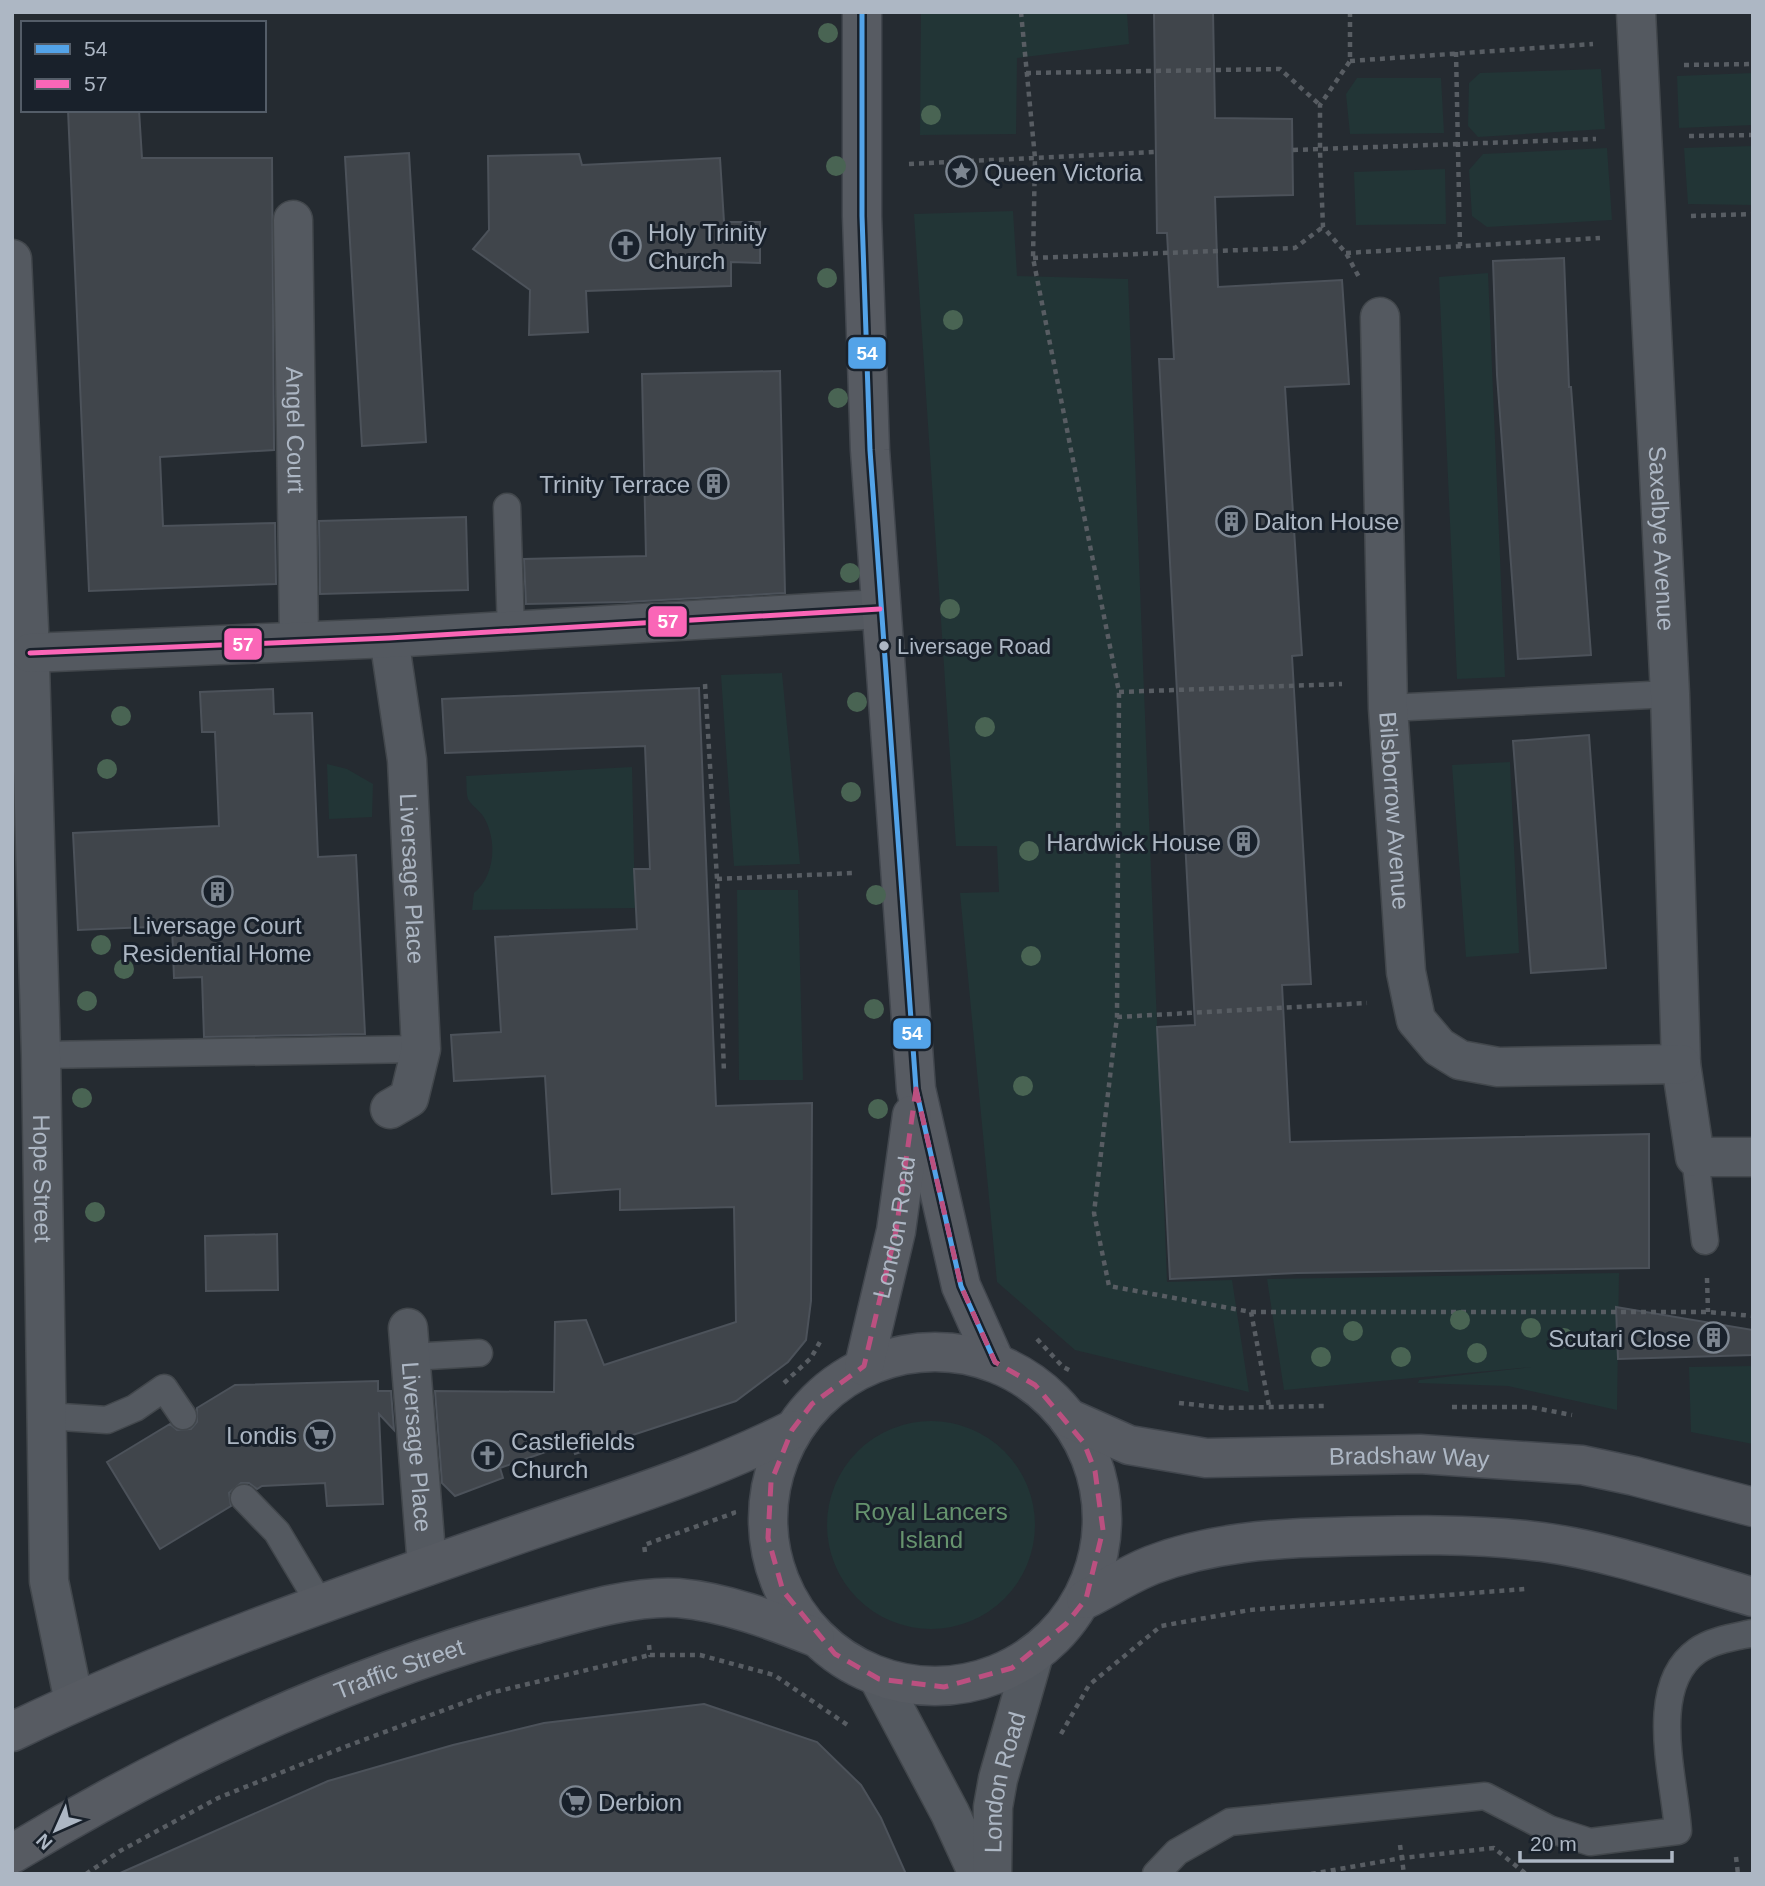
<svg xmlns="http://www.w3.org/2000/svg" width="1765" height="1886" viewBox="0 0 1765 1886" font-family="Arial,sans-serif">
<rect width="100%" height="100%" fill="#252b31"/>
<path fill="#223536" d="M921 12H1127L1129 44 1017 58 1016 134 920 135Z
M1601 69 1605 129 1478 137 1468 126 1469 83 1480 73Z
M1753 73V125L1679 128 1677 76Z
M1357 78H1441L1444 133 1350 134 1346 94Z
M1753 146V205L1688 204 1684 148Z
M1607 148 1612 220 1487 227 1472 216 1469 170 1483 154Z
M1445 169 1446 224 1356 225 1354 172Z
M1013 211 1017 276 1128 279 1167 1282 1232 1280 1249 1392 1075 1350 997 1282 960 893 999 892 997 846H956L914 214Z
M1488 273 1505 677 1457 679 1439 277Z
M782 673 800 864 734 866 721 675Z
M1510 762 1519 953 1466 957 1452 765Z
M327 764 347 769 373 784 372 817 329 819Z
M632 767 635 908 472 910 474 893C495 876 498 840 483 816 479 810 471 805 468 799 466 793 467 783 466 776Z
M737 890H798L803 1080H739Z
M1619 1273 1617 1410 1508 1386 1418 1383 1419 1380 1532 1367 1284 1390 1267 1279Z
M1753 1366V1444L1691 1432 1689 1367Z
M827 1525a104 104 0 1 1 208 0a104 104 0 1 1-208 0Z"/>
<path fill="#40454b" stroke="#4c525a" stroke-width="2" d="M1154 12H1213L1215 118 1292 119 1293 195 1215 197 1218 287 1342 280 1349 384 1285 387 1302 655 1292 656 1311 984 1282 985 1290 1142 1649 1134V1268L1297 1273 1170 1279 1157 1027 1195 1025 1159 359H1174L1167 233H1157Z
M68 110H139L142 158H272L274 450 160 457 163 526 275 523 276 584 89 591Z
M409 153 426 442 362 446 345 157Z
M579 154 582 165 720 158 724 222H760V263L731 262V286L586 291 588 332 529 335 530 290 473 249 489 230 488 156Z
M1564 258 1569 387H1571L1591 655 1518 659 1497 375 1493 261Z
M780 371 785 593 626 602 526 604 524 559 646 556 642 374Z
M466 517 468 590 320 594 319 521Z
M699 688 716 1106 812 1103 811 1301 806 1340 788 1362 736 1401 575 1454 571 1443 500 1468 503 1478 455 1496 442 1483 435 1391 554 1392 555 1322 586 1320 604 1365 736 1322 734 1207 620 1210V1189L552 1194 545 1076 454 1081 451 1035 501 1032 495 937 637 929 634 869H650L645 746 445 753 442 699Z
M273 689 274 714 312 713 318 857 356 855 365 1034 204 1037 202 977 174 978 172 926 78 930 73 833 219 826 215 732H202L200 692Z
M1589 735 1606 968 1531 973 1513 741Z
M277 1234 278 1290 206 1291 205 1236Z
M1616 1307 1753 1330V1355L1618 1359Z
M378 1381V1391H391L394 1430 379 1414 383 1504 327 1506 325 1483 262 1486 257 1489 249 1483H241L229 1493 231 1506 160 1549 107 1462 170 1424 177 1430 191 1429 197 1422V1408L235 1385Z
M704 1704 817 1742 861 1785 881 1818 906 1874H118L328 1781 453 1745 544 1723Z"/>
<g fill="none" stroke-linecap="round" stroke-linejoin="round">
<defs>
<path id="service" d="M507 507 511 631
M1388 708 1670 694
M41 1055 421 1049
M1695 1157 1705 1241
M411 1357 479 1353
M46 1416 107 1420 135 1408 164 1388 183 1416
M244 1498 277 1532 320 1604
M1156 1874 1177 1852 1230 1822 1485 1796 1549 1829 1590 1842 1678 1831C1675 1780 1646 1687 1697 1651 1712 1640 1735 1637 1753 1633"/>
<g id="minor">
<path id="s1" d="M1636 12 1670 694 1681 1064 1695 1157H1753"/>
<path id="s2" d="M293 220 299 641"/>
<path id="s3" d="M12 259 29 629 41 1055 49 1581 74 1702"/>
<path id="s4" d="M1380 317 1388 708 1406 972 1416 1020 1439 1047 1460 1060 1498 1067 1681 1064"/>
<path id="s5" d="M389 638 407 760 421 1049 409 1098 390 1109"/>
<path d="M30 653 389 638 880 609"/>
<path id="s6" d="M408 1328 427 1566"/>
</g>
<g id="tertiary">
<path d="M879 1679 950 1813 978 1874"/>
<path id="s7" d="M992 1874 993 1807 998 1779 1034 1654"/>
</g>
<g id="primary">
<path d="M862 12V216L870 450 916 1089 961 1286 995 1362"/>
<circle cx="935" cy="1519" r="167"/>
<path id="s8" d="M864 1366 896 1231 912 1115"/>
<path id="s9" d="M1068 1418 1129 1445 1206 1458 1420 1454 1582 1465 1634 1476 1753 1507"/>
<path d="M1086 1599C1108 1588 1129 1574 1152 1565 1209 1543 1274 1538 1335 1537 1404 1535 1474 1533 1542 1542 1614 1552 1683 1577 1753 1597"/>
<path d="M12 1732C171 1655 338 1597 505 1539 602 1505 701 1476 792 1430"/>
<path id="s10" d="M12 1854C176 1755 348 1675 533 1625 576 1613 634 1595 678 1598 725 1602 772 1620 815 1637"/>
</g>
</defs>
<use href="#service" stroke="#42474c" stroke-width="29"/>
<use href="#minor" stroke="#42474c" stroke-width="41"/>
<use href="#tertiary" stroke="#42474c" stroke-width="41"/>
<use href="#primary" stroke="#42474e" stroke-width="41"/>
<path stroke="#585d63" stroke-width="4.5" stroke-dasharray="5 5" stroke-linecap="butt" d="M1021 12 1035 158 1033 258 1119 692 1117 1017 1094 1213 1109 1286 1251 1312 1269 1406
M1350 12V61L1320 105V151L1323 227 1346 253 1360 279
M1456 52 1460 246
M1350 61 1593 44
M1684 65 1753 64
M1026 73 1280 69 1320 105
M1689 136 1753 135
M1293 150 1596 139
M909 164 1156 152
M1691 216 1753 214
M1346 253 1600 238
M1033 258 1295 248 1323 227
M705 684 717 879 724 1073
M1119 692 1342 684
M717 879 854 873
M1117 1017 1367 1003
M1707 1278 1708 1312
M1251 1312H1708L1753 1316
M1037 1339 1063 1367 1071 1371
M784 1383 811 1358 821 1340
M1179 1403 1226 1408 1324 1406
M1452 1407H1530L1572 1415
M645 1552 644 1545 734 1513 732 1506
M649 1645 650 1655H700L774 1675 849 1726
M1061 1734 1089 1685 1161 1626 1250 1610 1525 1589
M1400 1845 1404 1874
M1736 1857 1738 1874
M86 1874 120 1851 218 1798 347 1746 490 1693 650 1655
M1311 1874 1402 1858 1494 1848 1526 1874"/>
<use href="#service" stroke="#545960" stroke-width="26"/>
<use href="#minor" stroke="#545960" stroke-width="38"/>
<use href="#tertiary" stroke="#545960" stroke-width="38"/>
<use href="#primary" stroke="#575b62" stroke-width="38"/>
<defs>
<path id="bus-1" d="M862 12V216L870 450 916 1089 961 1286 995 1362"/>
<path id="bus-2" d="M30 653 389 638 880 609"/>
</defs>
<use href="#bus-1" stroke="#19212b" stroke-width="10"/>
<use href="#bus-2" stroke="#19212b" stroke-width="10"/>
<use href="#bus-1" stroke="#53a3e8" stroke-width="5"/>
<use href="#bus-2" stroke="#fa66b7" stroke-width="5"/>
</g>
<g fill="#496453">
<circle cx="828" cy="33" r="10"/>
<circle cx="931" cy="115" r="10"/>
<circle cx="836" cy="166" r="10"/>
<circle cx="827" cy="278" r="10"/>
<circle cx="953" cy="320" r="10"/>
<circle cx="838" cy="398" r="10"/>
<circle cx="850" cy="573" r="10"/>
<circle cx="950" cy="609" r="10"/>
<circle cx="857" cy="702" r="10"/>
<circle cx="121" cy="716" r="10"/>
<circle cx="985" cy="727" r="10"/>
<circle cx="107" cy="769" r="10"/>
<circle cx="851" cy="792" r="10"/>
<circle cx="1029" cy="851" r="10"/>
<circle cx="876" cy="895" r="10"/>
<circle cx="101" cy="945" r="10"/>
<circle cx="1031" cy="956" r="10"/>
<circle cx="124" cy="969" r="10"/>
<circle cx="87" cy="1001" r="10"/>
<circle cx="874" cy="1009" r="10"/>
<circle cx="1023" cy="1086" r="10"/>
<circle cx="82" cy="1098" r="10"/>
<circle cx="878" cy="1109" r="10"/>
<circle cx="95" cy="1212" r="10"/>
<circle cx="1460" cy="1320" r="10"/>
<circle cx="1531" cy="1328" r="10"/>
<circle cx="1353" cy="1331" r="10"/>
<circle cx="1564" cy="1338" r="10"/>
<circle cx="1477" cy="1353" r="10"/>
<circle cx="1321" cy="1357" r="10"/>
<circle cx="1401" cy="1357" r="10"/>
</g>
<path fill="none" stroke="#bb5080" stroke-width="5" stroke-dasharray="14 9" stroke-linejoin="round" d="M916 1089 961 1286 995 1362 1035 1385 1084 1443 1095 1471 1103 1530 1086 1599 1066 1624 1012 1668 944 1687 879 1679 835 1654 783 1591 768 1538 771 1482 792 1430 812 1404 864 1366 896 1231Z"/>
<defs>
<symbol id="sight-ring" viewBox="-11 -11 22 22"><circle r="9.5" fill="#19212b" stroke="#7d8691" stroke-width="1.5"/><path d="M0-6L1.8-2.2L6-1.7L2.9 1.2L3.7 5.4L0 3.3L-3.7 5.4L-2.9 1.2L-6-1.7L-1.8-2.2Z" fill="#7d8691"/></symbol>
<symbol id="church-ring" viewBox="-11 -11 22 22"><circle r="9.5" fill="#19212b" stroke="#7d8691" stroke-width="1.5"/><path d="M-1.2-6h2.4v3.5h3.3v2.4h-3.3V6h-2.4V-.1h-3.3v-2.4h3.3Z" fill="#7d8691"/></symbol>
<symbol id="building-ring" viewBox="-11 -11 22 22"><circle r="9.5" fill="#19212b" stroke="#7d8691" stroke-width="1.5"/><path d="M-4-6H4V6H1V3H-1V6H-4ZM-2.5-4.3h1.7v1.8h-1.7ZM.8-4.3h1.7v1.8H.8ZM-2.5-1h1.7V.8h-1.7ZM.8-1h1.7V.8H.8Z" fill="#7d8691"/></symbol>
<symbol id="supermarket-ring" viewBox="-11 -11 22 22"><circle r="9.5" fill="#19212b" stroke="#7d8691" stroke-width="1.5"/><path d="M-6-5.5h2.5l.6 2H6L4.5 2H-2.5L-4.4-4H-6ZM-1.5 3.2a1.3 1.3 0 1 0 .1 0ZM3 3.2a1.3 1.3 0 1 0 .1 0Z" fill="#7d8691"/></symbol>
</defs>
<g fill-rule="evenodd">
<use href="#sight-ring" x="944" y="154" width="35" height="35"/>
<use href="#church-ring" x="608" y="228" width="35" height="35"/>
<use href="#building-ring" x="696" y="466" width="35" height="35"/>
<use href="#building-ring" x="1214" y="504" width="35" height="35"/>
<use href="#building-ring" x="1226" y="824" width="35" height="35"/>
<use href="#building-ring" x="200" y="874" width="35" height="35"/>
<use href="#building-ring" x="1696" y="1320" width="35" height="35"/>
<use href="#supermarket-ring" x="302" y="1418" width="35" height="35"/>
<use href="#church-ring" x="470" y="1438" width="35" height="35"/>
<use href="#supermarket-ring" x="558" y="1784" width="35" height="35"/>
</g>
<circle fill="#adb7c4" stroke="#19212b" stroke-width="2.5" cx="884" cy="646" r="6"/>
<g text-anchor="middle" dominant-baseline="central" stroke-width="6" stroke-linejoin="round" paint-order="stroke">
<g font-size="22" fill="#adb7c4" stroke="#19212b" text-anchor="start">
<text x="897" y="646">Liversage Road</text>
</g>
<g font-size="24" fill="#adb7c4" stroke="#19212b" text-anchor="start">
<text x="984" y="172">Queen Victoria</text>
<text x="648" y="232">Holy Trinity<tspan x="648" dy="28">Church</tspan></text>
<text x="690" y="484" text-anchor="end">Trinity Terrace</text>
<text x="1254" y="521">Dalton House</text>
<text x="1221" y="842" text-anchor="end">Hardwick House</text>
<text x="217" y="925" text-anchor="middle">Liversage Court<tspan x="217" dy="28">Residential Home</tspan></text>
<text x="1691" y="1338" text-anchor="end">Scutari Close</text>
<text x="297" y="1435" text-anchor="end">Londis</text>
<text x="511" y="1441">Castlefields<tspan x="511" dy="28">Church</tspan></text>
<text x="598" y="1802">Derbion</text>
</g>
<g font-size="24" fill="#adb7c4" stroke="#19212b">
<text stroke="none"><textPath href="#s2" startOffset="210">Angel Court</textPath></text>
<text stroke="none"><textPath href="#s1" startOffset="527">Saxelbye Avenue</textPath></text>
<text stroke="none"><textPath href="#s4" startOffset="494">Bilsborrow Avenue</textPath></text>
<text stroke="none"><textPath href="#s5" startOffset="242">Liversage Place</textPath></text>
<text stroke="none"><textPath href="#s3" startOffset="920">Hope Street</textPath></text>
<text stroke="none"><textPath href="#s8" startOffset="142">London Road</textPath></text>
<text stroke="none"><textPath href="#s6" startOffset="119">Liversage Place</textPath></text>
<text stroke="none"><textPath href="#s9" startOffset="348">Bradshaw Way</textPath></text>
<text stroke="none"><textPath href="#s10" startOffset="430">Traffic Street</textPath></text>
<text stroke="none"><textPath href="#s7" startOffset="93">London Road</textPath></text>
</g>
<g font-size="24" fill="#66936e" stroke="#19212b">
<text x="931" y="1511">Royal Lancers<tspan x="931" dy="28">Island</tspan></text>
</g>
</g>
<g stroke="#19212b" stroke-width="2.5">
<rect x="847" y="336" width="40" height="34" rx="7" fill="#53a3e8"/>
<rect x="647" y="605" width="41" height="33" rx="7" fill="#fa66b7"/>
<rect x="223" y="627" width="40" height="34" rx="7" fill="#fa66b7"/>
<rect x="892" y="1017" width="40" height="33" rx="7" fill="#53a3e8"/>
</g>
<g font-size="19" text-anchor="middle" font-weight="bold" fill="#fff">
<text x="867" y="360">54</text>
<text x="668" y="628">57</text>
<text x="243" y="651">57</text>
<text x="912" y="1040">54</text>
</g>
<rect width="1765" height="1886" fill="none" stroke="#adb7c4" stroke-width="28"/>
<rect x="21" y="21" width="245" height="91" fill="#19212b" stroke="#545d68" stroke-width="2"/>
<rect x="35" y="44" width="35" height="10" fill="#53a3e8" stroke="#545d68" stroke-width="2"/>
<text x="84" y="56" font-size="21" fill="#adb7c4">54</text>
<rect x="35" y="79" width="35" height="10" fill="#fa66b7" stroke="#545d68" stroke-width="2"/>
<text x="84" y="91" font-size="21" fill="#adb7c4">57</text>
<g transform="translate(56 1830) rotate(225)" stroke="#19212b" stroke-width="5" paint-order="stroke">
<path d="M0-5L12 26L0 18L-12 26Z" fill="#adb7c4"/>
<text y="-10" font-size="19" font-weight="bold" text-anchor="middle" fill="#adb7c4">N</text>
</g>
<path d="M1520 1851v10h152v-10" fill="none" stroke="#adb7c4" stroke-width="3.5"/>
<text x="1530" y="1851" font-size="21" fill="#adb7c4" stroke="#19212b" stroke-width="5" paint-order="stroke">20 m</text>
</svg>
